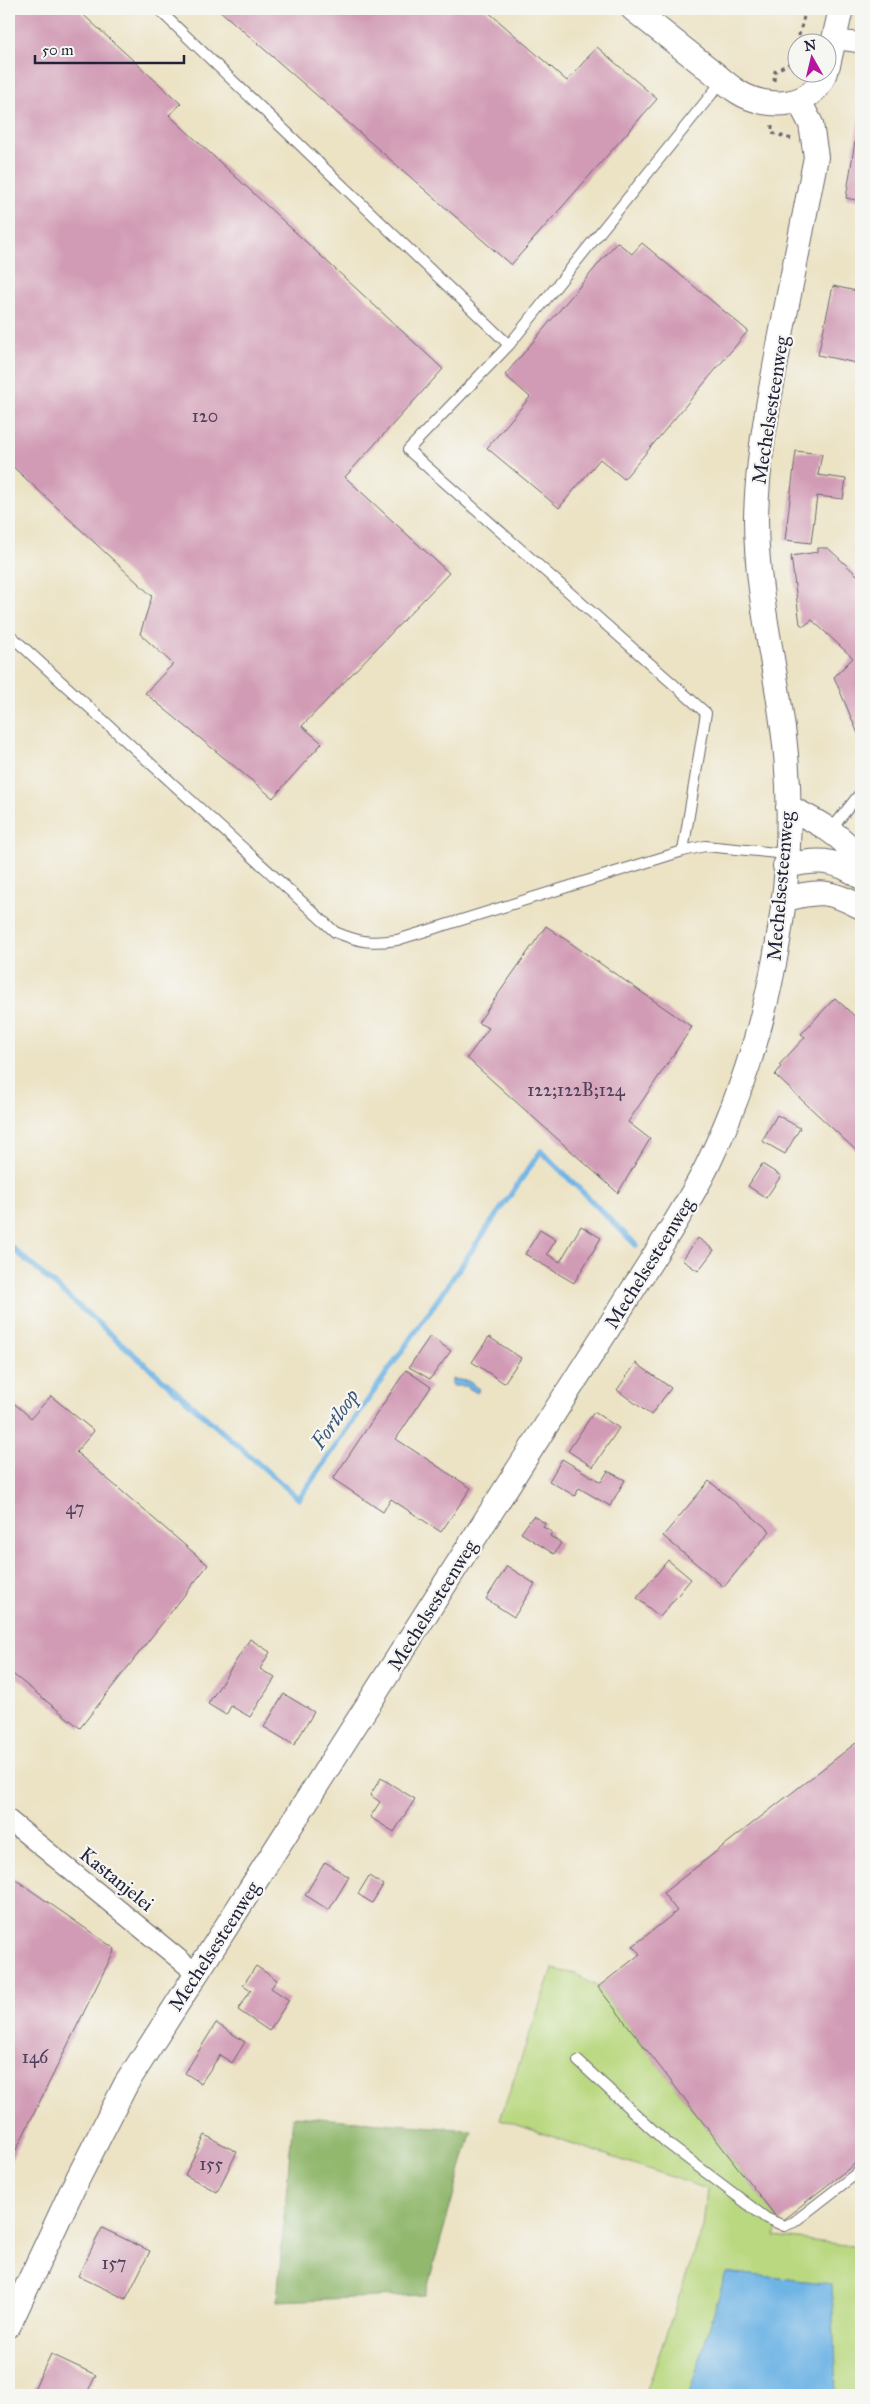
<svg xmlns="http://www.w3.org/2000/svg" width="870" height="2404" viewBox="0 0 870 2404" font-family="'IM FELL Great Primer',serif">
<rect width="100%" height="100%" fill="#f6f6f2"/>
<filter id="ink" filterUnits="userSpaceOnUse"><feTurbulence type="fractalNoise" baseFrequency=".02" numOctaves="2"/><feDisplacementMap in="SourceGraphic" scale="10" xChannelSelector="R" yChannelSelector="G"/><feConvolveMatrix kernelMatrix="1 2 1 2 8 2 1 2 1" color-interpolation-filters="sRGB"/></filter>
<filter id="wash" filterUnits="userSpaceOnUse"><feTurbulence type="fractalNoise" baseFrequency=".0096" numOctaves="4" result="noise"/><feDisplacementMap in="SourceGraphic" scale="20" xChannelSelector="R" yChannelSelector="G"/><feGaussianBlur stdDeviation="1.12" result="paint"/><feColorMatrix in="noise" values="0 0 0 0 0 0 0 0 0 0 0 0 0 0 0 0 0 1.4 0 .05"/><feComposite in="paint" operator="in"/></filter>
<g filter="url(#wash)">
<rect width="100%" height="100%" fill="#ece3c5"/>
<path fill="#b9d87f" stroke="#6e7d5d" d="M552 1969 576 1974 598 1987 780 2222 775 2236 861 2247V2395H645L703 2227 707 2189 500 2119Z"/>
<path fill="#92b86e" stroke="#5a6d54" d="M293 2116 472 2130 425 2295 277 2301Z"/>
<path fill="#6eb4e5" stroke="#486b90" d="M452 1379 468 1381 480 1389 477 1393 465 1386H452Z
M726 2272 832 2284 836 2395H689Z"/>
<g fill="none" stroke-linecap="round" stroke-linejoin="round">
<path stroke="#6eb4e5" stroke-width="5.5" d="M9 1245 299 1499 541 1151 636 1245"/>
</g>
<g id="blocks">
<path fill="#d19bb5" d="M9 9H77L181 104 169 115 443 369 345 477 449 573 302 726 322 743 273 798 145 693 173 664 140 634 152 596 9 463Z
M218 9H485L567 81 597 47 657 99 511 265Z
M860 110H861V201L846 198Z
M617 242 632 254 642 243 748 331 624 479 600 459 559 508 487 448 530 397 505 375Z
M833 286 861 292V364L818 355Z
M796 451 822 454 818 475 846 479 843 499 817 496 811 543 785 540Z
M818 548H828L857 575 861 570V741L834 677 853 658 812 620 804 626 800 624 791 556 818 552Z
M546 926 692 1027 628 1122 650 1139 618 1193 467 1058 489 1028 478 1023Z
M835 998 861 1022V1155L775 1075 781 1067 779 1065 805 1037 801 1034Z
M777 1115 800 1128 785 1154 762 1141Z
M762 1164 781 1176 766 1198 748 1186Z
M581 1226 601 1238 574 1283 525 1254 540 1230 556 1240 547 1254 560 1262Z
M698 1238 714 1250 698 1271 682 1260Z
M430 1336 451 1351 430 1379 409 1367Z
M489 1337 521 1358 504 1383 472 1362Z
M636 1363 671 1388 651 1415 617 1390Z
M406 1370 431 1387 396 1439 471 1488 441 1532 391 1499 383 1512 333 1479Z
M51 1396 94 1431 76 1452 208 1565 80 1728 9 1671V1399L31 1418Z
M594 1412 619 1428 593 1467 568 1451Z
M562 1459 601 1482 608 1471 625 1480 610 1506 579 1488 575 1496 549 1481Z
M709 1481 770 1531 724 1587 663 1536Z
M533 1516 545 1523 543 1527 552 1532 550 1536 561 1543 554 1554 521 1533Z
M668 1560 691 1579 660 1617 637 1598Z
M507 1566 535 1584 514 1617 486 1599Z
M250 1639 270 1652 260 1669 275 1678 250 1717 231 1706 226 1715 208 1704Z
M284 1694 314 1712 294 1745 264 1727Z
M861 1739V2159L780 2222 598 1987 640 1954 633 1946 677 1911 663 1893Z
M381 1778 415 1799 394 1832 370 1817 380 1802 370 1795Z
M325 1862 349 1877 329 1910 305 1895Z
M9 1875 115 1949 9 2164Z
M369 1876 383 1885 372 1903 358 1894Z
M256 1966 277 1980 271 1988 289 2000 269 2031 238 2010 251 1990 243 1985Z
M216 2023 245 2042 232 2063 220 2055 201 2083 185 2073Z
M205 2135 237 2152 217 2192 185 2175Z
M102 2228 150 2251 126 2299 78 2276Z
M51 2354 96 2375 86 2395H31Z"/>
</g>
</g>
<g filter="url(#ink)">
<use href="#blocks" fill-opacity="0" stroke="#69666b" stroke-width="1"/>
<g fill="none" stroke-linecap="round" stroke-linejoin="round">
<defs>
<path id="service" d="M158 9 509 345 723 80
M509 345 408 450 706 713 683 851
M9 634 335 932C359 942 371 944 397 940L683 851 705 846 787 854
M830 831 861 792
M578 2061 667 2143 766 2218 784 2226 794 2222 861 2170"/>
<path id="minor" d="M833 39 861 43
M9 1820 196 1973"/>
<path id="tertiary" d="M633 9C657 28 681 47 705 66 716 74 727 85 738 92 767 110 814 109 825 72
M828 65 841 9
M788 807C816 821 843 835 861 861
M785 866C817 859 834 858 861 877
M783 900C818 890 829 890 861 907
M9 2325 73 2188 126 2084 658 1250C676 1221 695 1192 709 1162 768 1040 798 890 786 755 779 676 756 599 756 519 757 458 769 400 780 340 792 279 804 218 816 157L811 124 799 101"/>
</defs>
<use href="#service" stroke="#69666b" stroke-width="12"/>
<use href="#minor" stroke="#69666b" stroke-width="21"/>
<use href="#tertiary" stroke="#69666b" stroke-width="26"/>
<path stroke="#69666b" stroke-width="3" stroke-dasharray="4 4" stroke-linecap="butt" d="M774 81 775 71 792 62 806 9
M772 125V133L792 139"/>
<use href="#service" stroke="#fff" stroke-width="10"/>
<use href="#minor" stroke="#fff" stroke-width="19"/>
<use href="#tertiary" stroke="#fff" stroke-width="24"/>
</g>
</g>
<g text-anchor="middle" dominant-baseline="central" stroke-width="4.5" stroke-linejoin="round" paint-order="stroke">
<g font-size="18" fill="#4e405a">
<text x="205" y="416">120</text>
<text x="576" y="1090">122;122B;124</text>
<text x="75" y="1508">47</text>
<text x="35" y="2057">146</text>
<text x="211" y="2164">155</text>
<text x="114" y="2263">157</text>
</g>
<g font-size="20" fill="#22223b" stroke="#f6f6f2">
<text transform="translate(770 410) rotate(-81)">Mechelsesteenweg</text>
<text transform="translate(780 886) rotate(-85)">Mechelsesteenweg</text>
<text transform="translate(649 1263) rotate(-58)">Mechelsesteenweg</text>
<text transform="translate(432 1605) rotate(-58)">Mechelsesteenweg</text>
<text transform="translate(117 1879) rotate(39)">Kastanjelei</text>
<text transform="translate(214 1946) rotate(-57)">Mechelsesteenweg</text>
</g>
<g font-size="21" font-style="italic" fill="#3d5576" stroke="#f6f6f2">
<text transform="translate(335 1419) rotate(-55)">Fortloop</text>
</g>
</g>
<rect width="870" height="2404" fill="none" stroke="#f6f6f2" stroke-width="30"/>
<g transform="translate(812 58) rotate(352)"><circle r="24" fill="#f6f6f2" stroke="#a1a1a9"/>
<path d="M0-4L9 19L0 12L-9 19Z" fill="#b5179e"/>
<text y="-8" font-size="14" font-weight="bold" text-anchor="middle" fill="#22223b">N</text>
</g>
<path d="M35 55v8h149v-8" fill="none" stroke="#22223b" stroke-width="2.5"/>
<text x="42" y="55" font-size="15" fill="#22223b" stroke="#f6f6f2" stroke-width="4" paint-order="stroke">50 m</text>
</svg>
